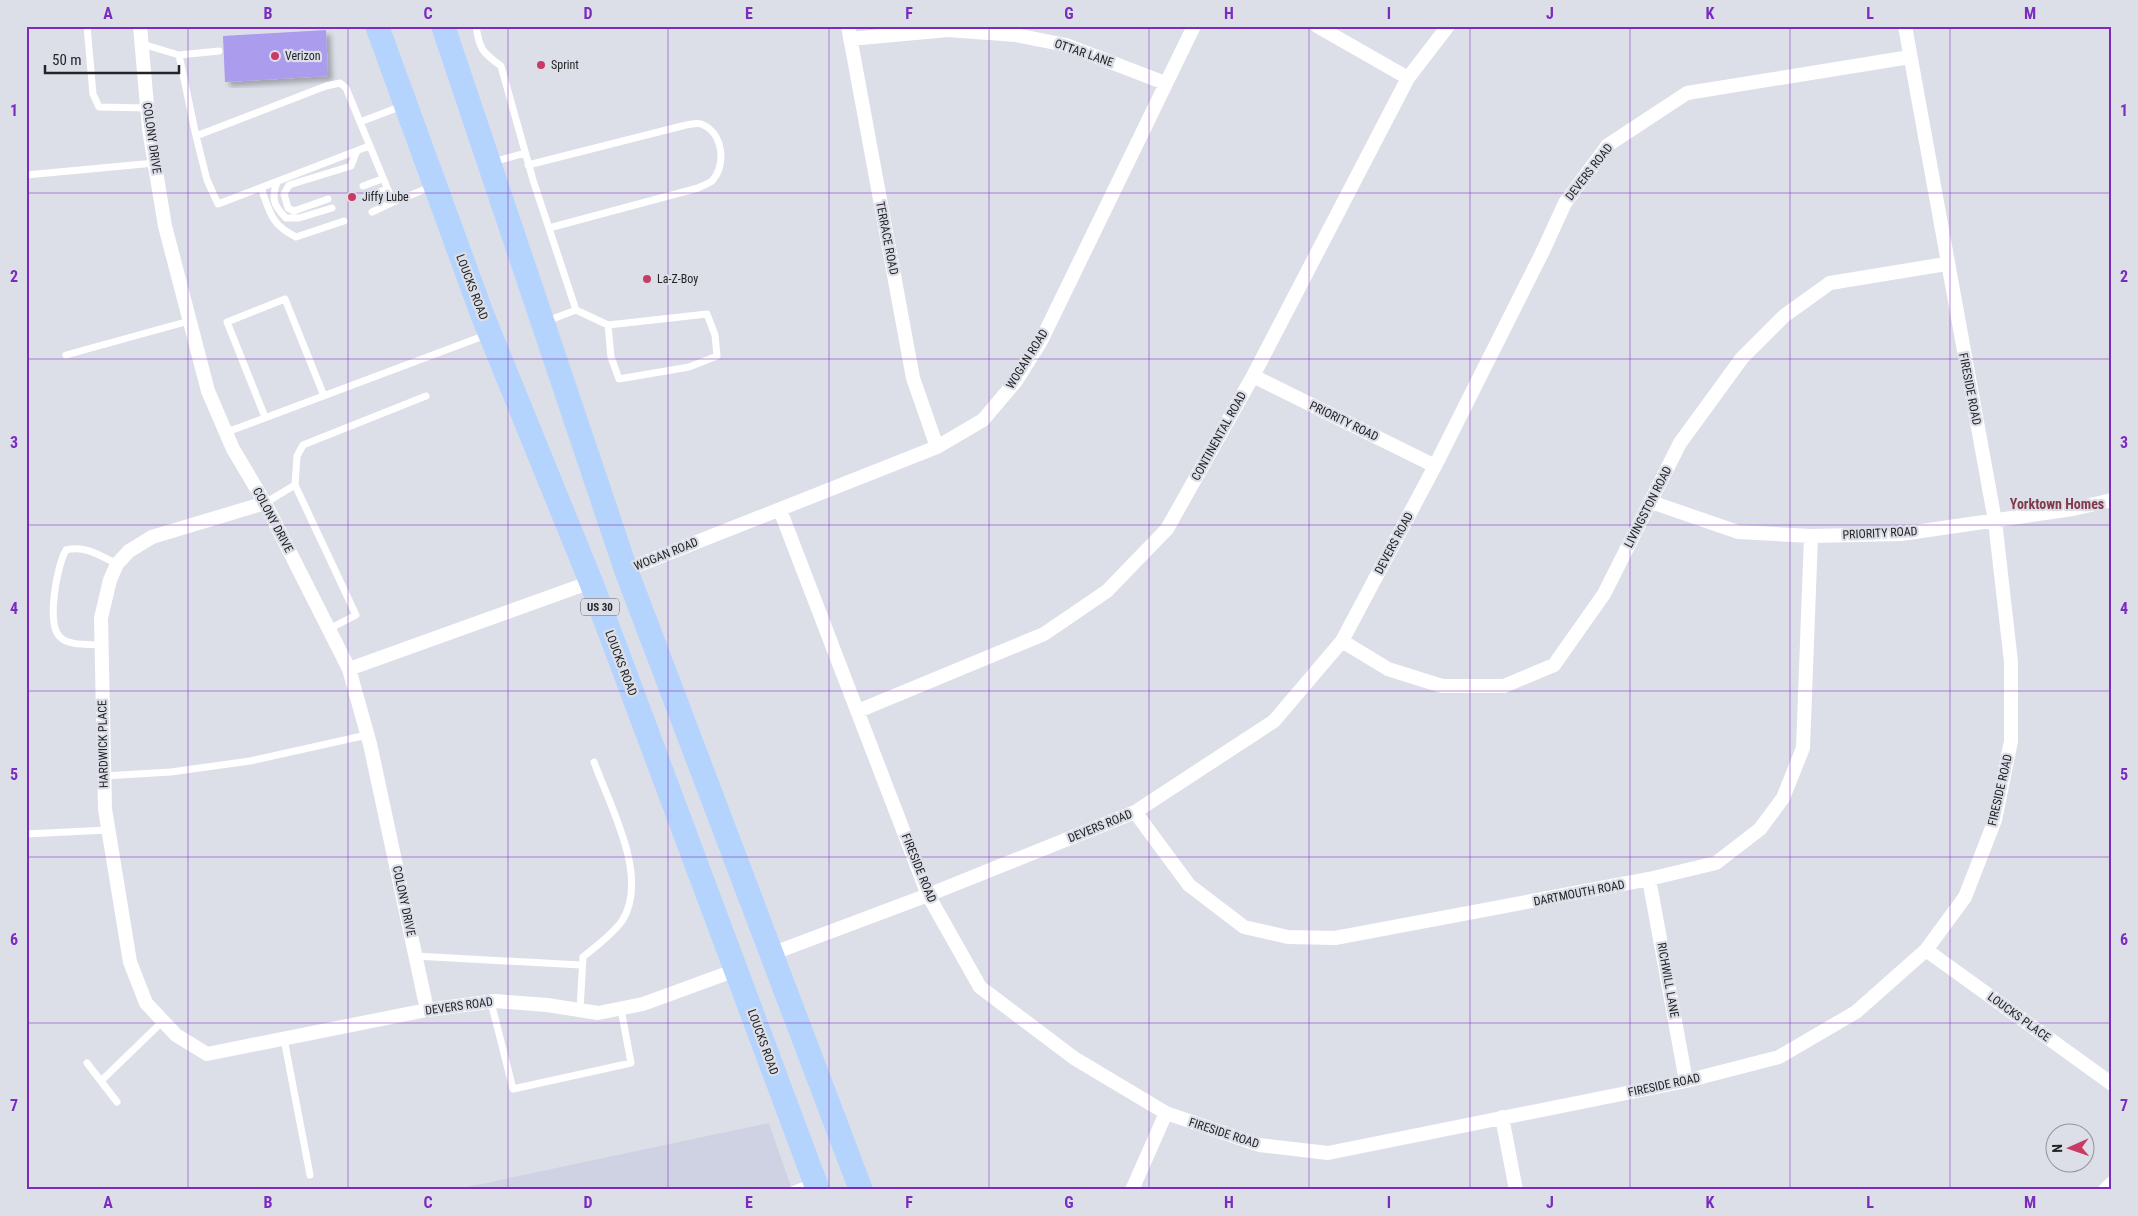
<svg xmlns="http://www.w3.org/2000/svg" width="2138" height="1216" viewBox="0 0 2138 1216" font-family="'Roboto Condensed',sans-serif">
<defs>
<filter id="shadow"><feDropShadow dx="4.5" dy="4.5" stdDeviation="2.5" flood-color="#0004"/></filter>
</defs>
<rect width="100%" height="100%" fill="#dddfe8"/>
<path fill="#ced2e2" d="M769 1123 792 1190H453Z"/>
<path fill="#ac9ced" filter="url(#shadow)" d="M326 30 328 76 225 82 223 36Z"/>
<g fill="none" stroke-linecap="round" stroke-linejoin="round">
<path stroke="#fff" stroke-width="7" d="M87 26 93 94 99 107 147 108
M476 26C479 49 483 53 501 66L533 180 576 310 547 321
M142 44 179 55 196 136
M179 55 219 51
M360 122 402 106
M369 146 218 204 207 180 196 136 326 86 340 83 346 88 393 202 431 187
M493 162 525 153
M528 165 682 126C687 125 696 122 701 124 723 132 727 165 712 181 708 184 702 186 698 188L549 228
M26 175 155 163
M277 182C271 199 274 206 286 218H299L332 208
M363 186 382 179
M261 188C270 212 271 225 296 237L344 221
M366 197 387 189
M328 199 294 211 288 208 284 194 289 185 351 166 356 153
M372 212 393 202
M576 310 608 325 707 314 715 335 717 356 689 367 619 379 611 357 608 325
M66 355 189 321
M265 417 227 322 285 299 324 396
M227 432 486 335
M265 503 295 485
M329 629 356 615 295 485 297 456 303 445 426 396
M102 645C90 644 68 646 60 637 46 624 57 565 66 550 85 545 101 556 117 564
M104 776 171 772 250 761 367 735
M26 834 108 830
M415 956 581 965
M491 1002 513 1089 631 1063 621 1009
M580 1010 583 957C596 946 612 935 622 921 650 878 610 806 594 762
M284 1039 310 1175
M87 1063 117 1102
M102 1080 163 1021
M792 1190 812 1182"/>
<path stroke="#fff" stroke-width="14" d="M140 26 149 129 165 226 208 391 233 449 265 503 349 669 370 744 427 1010
M848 26 913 378 937 447
M1317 26 1408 78
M850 39 948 30 1016 35 1066 45 1165 83
M1253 376 1435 466
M1651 502 1738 532 1811 536 1901 534 2073 509 2112 500
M265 503 152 537 129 551 117 564 110 580 101 618 105 809 130 962 146 1003 176 1035 207 1054 427 1010 495 1001 547 1005 598 1013 643 1004 736 970
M780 510 928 895 980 987 1074 1058 1166 1113 1259 1145 1328 1153 1686 1081 1779 1057 1856 1012 1926 950 1965 897 1995 820 2011 741V662L1995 521 1905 26
M626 570 937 447 983 420 1016 381 1041 341 1194 26
M1342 641 1388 669 1442 686H1504L1554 665 1604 594 1680 443 1742 358 1784 316 1830 283 1946 264
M349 669 591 582
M858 711 1044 634 1107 591 1167 529 1253 376 1408 78 1448 26
M1135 812 1189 885 1244 927 1288 937 1335 938 1649 879 1716 863 1760 829 1783 798 1803 748 1811 536
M1649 879 1686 1081
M1926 950 2112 1084
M771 954 928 895 1135 812 1274 721 1342 641 1435 466 1543 251 1565 203 1608 145 1687 93 1910 57
M1502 1117 1516 1190
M1132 1190 1166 1113
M2105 1190 2112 1183"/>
<path stroke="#b4d4fe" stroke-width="24" d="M377 26 482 314 591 582 818 1190
M443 26 626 570 861 1190"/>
</g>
<path fill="none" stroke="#7b2cbf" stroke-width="1" stroke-opacity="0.55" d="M188 26V1190M348 26V1190M508 26V1190M668 26V1190M829 26V1190M989 26V1190M1149 26V1190M1309 26V1190M1470 26V1190M1630 26V1190M1790 26V1190M1950 26V1190M26 193H2112M26 359H2112M26 525H2112M26 691H2112M26 857H2112M26 1023H2112"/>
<g fill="#c93b64" stroke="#dddfe8" stroke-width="2">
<circle cx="275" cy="56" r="5"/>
<circle cx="541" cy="65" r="5"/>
<circle cx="352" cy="197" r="5"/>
<circle cx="647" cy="279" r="5"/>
</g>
<g text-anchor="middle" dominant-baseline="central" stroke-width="4.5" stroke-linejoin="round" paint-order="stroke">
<rect fill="#dddfe8" stroke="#5b5c61" stroke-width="1" x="581" y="598.5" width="38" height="17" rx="4"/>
<g font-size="11" font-weight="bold" fill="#232427">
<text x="600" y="607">US 30</text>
</g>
<g font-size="12" fill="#232427" stroke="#dddfe8">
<text transform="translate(1084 53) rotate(19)">OTTAR LANE</text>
<text transform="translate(152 138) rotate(82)">COLONY DRIVE</text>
<text transform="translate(1589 172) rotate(-52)">DEVERS ROAD</text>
<text transform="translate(887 238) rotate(79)">TERRACE ROAD</text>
<text transform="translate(472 287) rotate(69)">LOUCKS ROAD</text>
<text transform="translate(1027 359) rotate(-58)">WOGAN ROAD</text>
<text transform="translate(1970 389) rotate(79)">FIRESIDE ROAD</text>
<text transform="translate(1344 421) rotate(26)">PRIORITY ROAD</text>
<text transform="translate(1219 436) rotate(-61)">CONTINENTAL ROAD</text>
<text transform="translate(1648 507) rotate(-63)">LIVINGSTON ROAD</text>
<text transform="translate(273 520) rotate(62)">COLONY DRIVE</text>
<text transform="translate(1880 533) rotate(-3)">PRIORITY ROAD</text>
<text transform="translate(1394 543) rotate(-62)">DEVERS ROAD</text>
<text transform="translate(666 554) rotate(-22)">WOGAN ROAD</text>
<text transform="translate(621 663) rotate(69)">LOUCKS ROAD</text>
<text transform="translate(103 744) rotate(-91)">HARDWICK PLACE</text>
<text transform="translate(2000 790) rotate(-77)">FIRESIDE ROAD</text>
<text transform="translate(1100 826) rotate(-22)">DEVERS ROAD</text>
<text transform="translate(919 868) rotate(68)">FIRESIDE ROAD</text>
<text transform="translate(1579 893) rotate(-11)">DARTMOUTH ROAD</text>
<text transform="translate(404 901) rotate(78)">COLONY DRIVE</text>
<text transform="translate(1668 980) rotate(80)">RICHWILL LANE</text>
<text transform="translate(459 1006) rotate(-8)">DEVERS ROAD</text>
<text transform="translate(2019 1017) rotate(36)">LOUCKS PLACE</text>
<text transform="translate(763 1042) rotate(70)">LOUCKS ROAD</text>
<text transform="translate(1664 1085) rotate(-12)">FIRESIDE ROAD</text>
<text transform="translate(1224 1133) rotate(18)">FIRESIDE ROAD</text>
</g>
<g font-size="12" fill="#232427" stroke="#dddfe8" text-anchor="start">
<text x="285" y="56">Verizon</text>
<text x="551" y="65">Sprint</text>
<text x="362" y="197">Jiffy Lube</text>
<text x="657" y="279">La-Z-Boy</text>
</g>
<g font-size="14" font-weight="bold" fill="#813a4a" stroke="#dddfe8">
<text x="2057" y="504">Yorktown Homes</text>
</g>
</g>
<rect width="2138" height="1216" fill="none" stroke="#dddfe8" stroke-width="55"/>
<g transform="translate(2070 1148) rotate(268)"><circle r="24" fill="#dddfe8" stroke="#93949b"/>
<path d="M0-4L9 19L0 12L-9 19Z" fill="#c93b64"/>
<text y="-8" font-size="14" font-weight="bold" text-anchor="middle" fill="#232427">N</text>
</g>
<path d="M45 65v8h134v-8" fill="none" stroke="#232427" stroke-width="2.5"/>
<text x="52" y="65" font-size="15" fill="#232427" stroke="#dddfe8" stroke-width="4" paint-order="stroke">50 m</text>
<rect x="28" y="28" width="2082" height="1160" fill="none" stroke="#7b2cbf" stroke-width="2"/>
<g font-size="16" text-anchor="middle" font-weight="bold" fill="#7b2cbf">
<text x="108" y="19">A</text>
<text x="268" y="19">B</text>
<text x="428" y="19">C</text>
<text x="588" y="19">D</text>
<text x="749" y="19">E</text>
<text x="909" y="19">F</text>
<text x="1069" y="19">G</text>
<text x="1229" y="19">H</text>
<text x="1389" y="19">I</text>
<text x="1550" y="19">J</text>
<text x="1710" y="19">K</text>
<text x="1870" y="19">L</text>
<text x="2030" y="19">M</text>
<text x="14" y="116">1</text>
<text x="2124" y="116">1</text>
<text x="14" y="282">2</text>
<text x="2124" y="282">2</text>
<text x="14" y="448">3</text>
<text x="2124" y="448">3</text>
<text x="14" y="614">4</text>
<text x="2124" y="614">4</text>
<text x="14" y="780">5</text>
<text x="2124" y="780">5</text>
<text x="14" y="945">6</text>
<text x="2124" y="945">6</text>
<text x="14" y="1111">7</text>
<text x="2124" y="1111">7</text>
<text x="108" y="1208">A</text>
<text x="268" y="1208">B</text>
<text x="428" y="1208">C</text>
<text x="588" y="1208">D</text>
<text x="749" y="1208">E</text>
<text x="909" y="1208">F</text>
<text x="1069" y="1208">G</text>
<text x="1229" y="1208">H</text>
<text x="1389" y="1208">I</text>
<text x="1550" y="1208">J</text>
<text x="1710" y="1208">K</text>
<text x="1870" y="1208">L</text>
<text x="2030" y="1208">M</text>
</g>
</svg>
